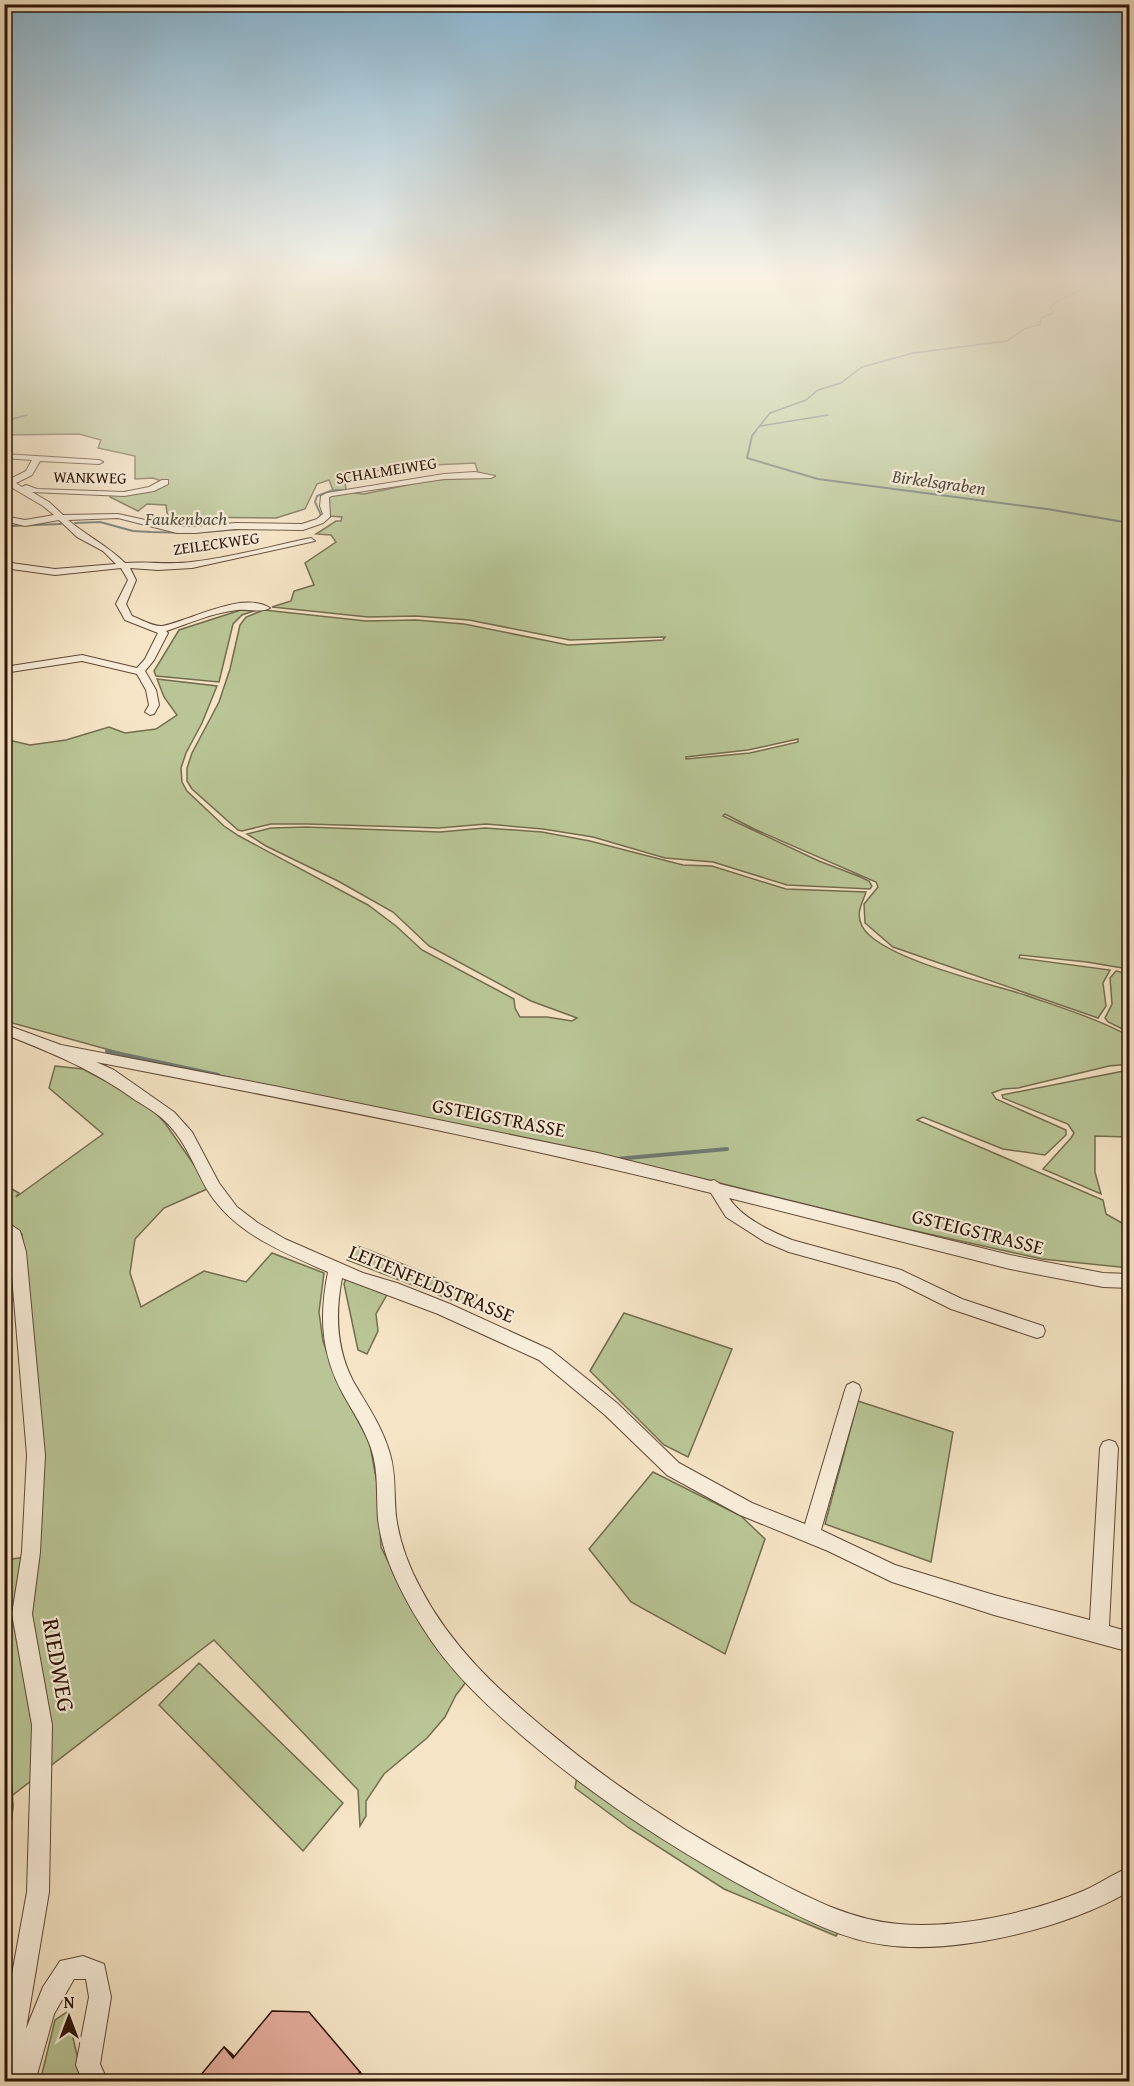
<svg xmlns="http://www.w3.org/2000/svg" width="1134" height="2086" viewBox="0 0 1134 2086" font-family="'Gentium Book Plus',serif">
<rect width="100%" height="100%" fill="#f5e4c5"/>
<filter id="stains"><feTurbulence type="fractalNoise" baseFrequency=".00333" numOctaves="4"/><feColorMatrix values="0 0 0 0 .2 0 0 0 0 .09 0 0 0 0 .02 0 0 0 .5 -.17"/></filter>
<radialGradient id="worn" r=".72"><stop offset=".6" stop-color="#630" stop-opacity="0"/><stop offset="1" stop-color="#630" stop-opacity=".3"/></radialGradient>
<path fill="#b9c596" stroke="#736c4e" stroke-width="1.5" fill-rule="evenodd" d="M4 275H1129V969L1087 962 1020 955 1019 958 1110 970 1103 983 1106 1006 1098 1018 893 947 865 923 864 904 878 887 876 882 754 829 725 814 723 816 819 861 858 876 869 881 872 886 870 889 787 885 713 862 665 858 593 837 543 829 486 824 439 828 307 824H271L242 831 238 830 192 789 187 781V768L192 753 219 702 230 669 240 625 246 617 264 610 366 621 416 620 464 624 568 645 663 640 665 637 570 640 469 620 416 616 368 617 272 607 291 601 294 591 314 585 305 563 336 542 331 535 316 534 336 521H341L342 517 329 516 326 512 325 496 344 492 364 494 432 480 480 478 475 463 390 467 345 480 346 490H333L329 480 317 484 305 509 276 518 171 517 167 513 166 505 147 504 138 511 110 497 111 493 151 489 164 482 153 478 135 479V456L98 448 101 440 79 434 5 435ZM798 739V742L750 753 686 759V757L748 750Z
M250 607 260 609 242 615 233 624 219 682 156 676 154 671 179 630Z
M157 679 217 686 202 723 186 753 181 768 182 782 187 791 224 826 239 836 368 905 396 926 422 950 514 999 515 1008 520 1017H547L572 1021 577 1018 531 1001 429 946 393 912 338 881 266 846 247 834 271 828 306 827 440 832 485 828 542 832 590 841 683 865 712 866 786 889 866 892C863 902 855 913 862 926 878 958 992 984 1028 996 1062 1008 1098 1019 1129 1036V1064L1109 1066 1018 1088 1003 1089 992 1093 996 1099 1066 1130V1135L1045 1155 1003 1149 923 1117 917 1120 1103 1200 1106 1214 1129 1227V1268L1042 1259 902 1228 695 1177 135 1057 5 1021 4 739 30 745 66 740 109 727 125 733 156 729 177 715 164 697Z
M1116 971 1129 974V1032L1108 1022 1105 1018 1112 1004 1110 978Z
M55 1066 83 1069 145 1102 165 1123 199 1172 207 1189 164 1208 135 1239 130 1273 141 1307 204 1271 246 1282 272 1253 324 1273 319 1312 323 1341 339 1386 369 1440 378 1488 381 1547 414 1614 437 1649 466 1682 456 1695 445 1717 427 1738 384 1774 366 1801V1816L360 1826 358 1790 214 1640 5 1801 4 1560 34 1556 26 1276 22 1234 5 1219V1185L19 1193 16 1197 103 1134 49 1088Z
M1129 1070V1137L1095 1136V1172L1101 1194 1043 1169 1071 1138 1074 1133 1068 1124 1003 1098 1002 1095Z
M357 1246 371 1251 477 1295 470 1307 347 1260Z
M346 1278 388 1293 376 1314 378 1331 367 1354 358 1350 344 1284Z
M624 1313 732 1349 688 1457 664 1445 590 1371Z
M858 1401 953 1432 931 1562 825 1524Z
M653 1472 741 1516 765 1539 725 1654 631 1602 589 1549Z
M199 1663 343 1803 303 1851 159 1705Z
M577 1776 840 1930 836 1936 724 1889 629 1828 575 1788Z
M67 2012 83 2081 40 2082 55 2020Z"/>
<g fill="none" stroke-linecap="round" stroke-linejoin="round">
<path stroke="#707a71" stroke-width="1.5" d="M4 421 27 415
M761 426 828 415
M754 433 770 413 806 400 818 390 841 383 862 367 913 353 1007 341 1024 329 1040 324 1041 318 1053 313 1050 307C1065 294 1085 293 1093 275"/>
<path stroke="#707a71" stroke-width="2" d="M755 432 752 436 747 458 818 479 1047 509 1130 523
M317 520 321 515 315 502 317 496 333 490H346
M75 523 100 522 133 531 151 532 191 533 240 529
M11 526 61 524"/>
<path stroke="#707a71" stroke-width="4" d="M107 1051 218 1075
M616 1159 727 1149"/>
<path stroke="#707a71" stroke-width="6" d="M4 1714 11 1806 4 1858"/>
<defs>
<path id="street" d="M4 454 99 460 103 462 99 464 40 461 32 475 16 483 22 487 26 485 37 489 124 492 149 487 162 480H168V484L154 491 124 496 32 492 49 502 63 515 118 514 177 527H195L235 523 302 524 317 519 323 514 320 506 321 496 327 493 444 474 475 472 495 476 491 478 444 479 332 496 329 497 330 517 323 523 303 530 235 529 195 533H177L118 518 68 520C87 536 108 546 125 563 147 561 169 565 191 562 231 558 271 546 311 538L315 541 192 568 158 570 130 568 136 580 126 604 132 616C140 619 154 627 162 626 190 621 243 590 270 608 262 613 247 609 237 610 212 613 190 623 166 631L168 633 154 660 145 671 156 690 159 705 154 714 150 715 145 712 149 705 146 690 137 674 82 661 4 673V667L82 655 137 668 145 659 158 633 125 620 116 604 128 580 121 568 55 575 4 568V562L55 569 116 564 103 551 77 537 59 520 25 526 4 521V516L25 520 54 515 43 506 4 483V477L10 479 26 471 32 460 4 458Z
M4 1024 61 1045 274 1086 598 1153 711 1181 714 1180 720 1184 1010 1255 1103 1273 1130 1274V1288L1103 1287 1010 1269 729 1198C742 1218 770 1231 792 1240L901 1270 962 1299 1043 1326 1045 1331 1043 1336 1037 1338 951 1309 897 1282 789 1252 765 1242 726 1217 711 1193C508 1142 302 1102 96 1062L114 1070 174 1112 192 1132 219 1183 237 1207 258 1223 285 1239 363 1273 397 1283 450 1304 551 1350 617 1403 679 1463 752 1503 805 1524 845 1390 847 1385 853 1382 859 1385 861 1390 821 1530 895 1565 994 1595 1090 1620 1100 1448 1103 1442 1109 1440 1115 1442 1118 1448 1109 1626 1130 1632V1652L994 1615 892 1582 828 1551 740 1515 667 1475 605 1415 539 1360 438 1314 342 1278C335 1314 336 1348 353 1381 367 1405 382 1426 390 1454 397 1477 393 1500 397 1523 401 1546 410 1569 421 1589 451 1646 496 1688 544 1728 612 1785 685 1833 763 1874 808 1897 849 1920 899 1924 957 1929 1030 1913 1083 1891 1099 1884 1113 1874 1130 1867V1891C1067 1928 958 1955 885 1945 839 1939 798 1916 757 1894 675 1850 598 1800 527 1740 486 1705 449 1671 421 1625 402 1595 382 1556 378 1519 376 1493 379 1473 371 1448 364 1428 353 1412 343 1394 321 1354 319 1316 328 1272 283 1252 235 1234 208 1191 194 1167 186 1141 165 1121 157 1113 145 1106 135 1100 94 1070 52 1053 4 1034Z
M4 1220 20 1231 26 1252 45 1455 40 1552 32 1614 52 1725 49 1892 26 2029 43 1987 60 1961 83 1956 104 1964 111 1997 100 2064 108 2082H83L76 2065 89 1997 86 1979H74L54 2014 35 2082H4V2018L27 1892 32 1725 12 1614 22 1552 27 1455 10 1252 8 1238 4 1235Z"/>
</defs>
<use href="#street" stroke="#5f4836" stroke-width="2"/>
<use href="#street" fill="#f8edd9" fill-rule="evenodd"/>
</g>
<path fill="#9e776c" stroke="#2d1406" stroke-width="1.5" d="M224 2047 232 2054 241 2065 233 2058Z
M360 2072 365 2078 362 2082H352Z"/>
<path fill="#e2aa9a" stroke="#2d1406" stroke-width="1.5" d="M272 2011 309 2012 360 2072 352 2082H195L224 2047 233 2058Z"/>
<linearGradient id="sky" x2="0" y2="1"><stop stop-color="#89b8d5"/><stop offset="0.49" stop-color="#faf3e5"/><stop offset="1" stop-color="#faf3e5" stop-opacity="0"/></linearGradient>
<rect width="1134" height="567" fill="url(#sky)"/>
<g text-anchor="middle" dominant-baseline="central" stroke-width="4.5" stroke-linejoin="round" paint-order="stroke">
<g font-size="16" fill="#2d1406" stroke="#f8edd9">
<text transform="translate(386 470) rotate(-9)">SCHALMEIWEG</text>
<text transform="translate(90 477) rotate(1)">WANKWEG</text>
<text transform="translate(216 543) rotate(-8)">ZEILECKWEG</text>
</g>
<g font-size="18" font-style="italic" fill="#545044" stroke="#f8edd9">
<text transform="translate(939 482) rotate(8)">Birkelsgraben</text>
<text x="186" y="518">Faukenbach</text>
</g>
<g font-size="20" fill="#2d1406" stroke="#f8edd9">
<text transform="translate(499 1117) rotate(11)">GSTEIGSTRASSE</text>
<text transform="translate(978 1231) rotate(14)">GSTEIGSTRASSE</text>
<text transform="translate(432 1283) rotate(22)">LEITENFELDSTRASSE</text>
</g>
<g font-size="24" fill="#2d1406" stroke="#f8edd9">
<text transform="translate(59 1665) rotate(80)">RIEDWEG</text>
</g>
</g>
<rect width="1134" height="2086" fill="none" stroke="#f5e4c5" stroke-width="24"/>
<rect x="6" y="6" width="1122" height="2074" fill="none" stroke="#2d1406" stroke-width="3"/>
<rect x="12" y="12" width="1110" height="2062" fill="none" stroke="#2d1406" stroke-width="1.5"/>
<g transform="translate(69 2017)" stroke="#f8edd9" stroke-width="4.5" paint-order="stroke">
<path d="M0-4.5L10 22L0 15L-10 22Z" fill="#2d1406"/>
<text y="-9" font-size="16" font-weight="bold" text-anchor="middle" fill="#2d1406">N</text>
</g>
<rect width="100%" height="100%" filter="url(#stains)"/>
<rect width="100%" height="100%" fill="url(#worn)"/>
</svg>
